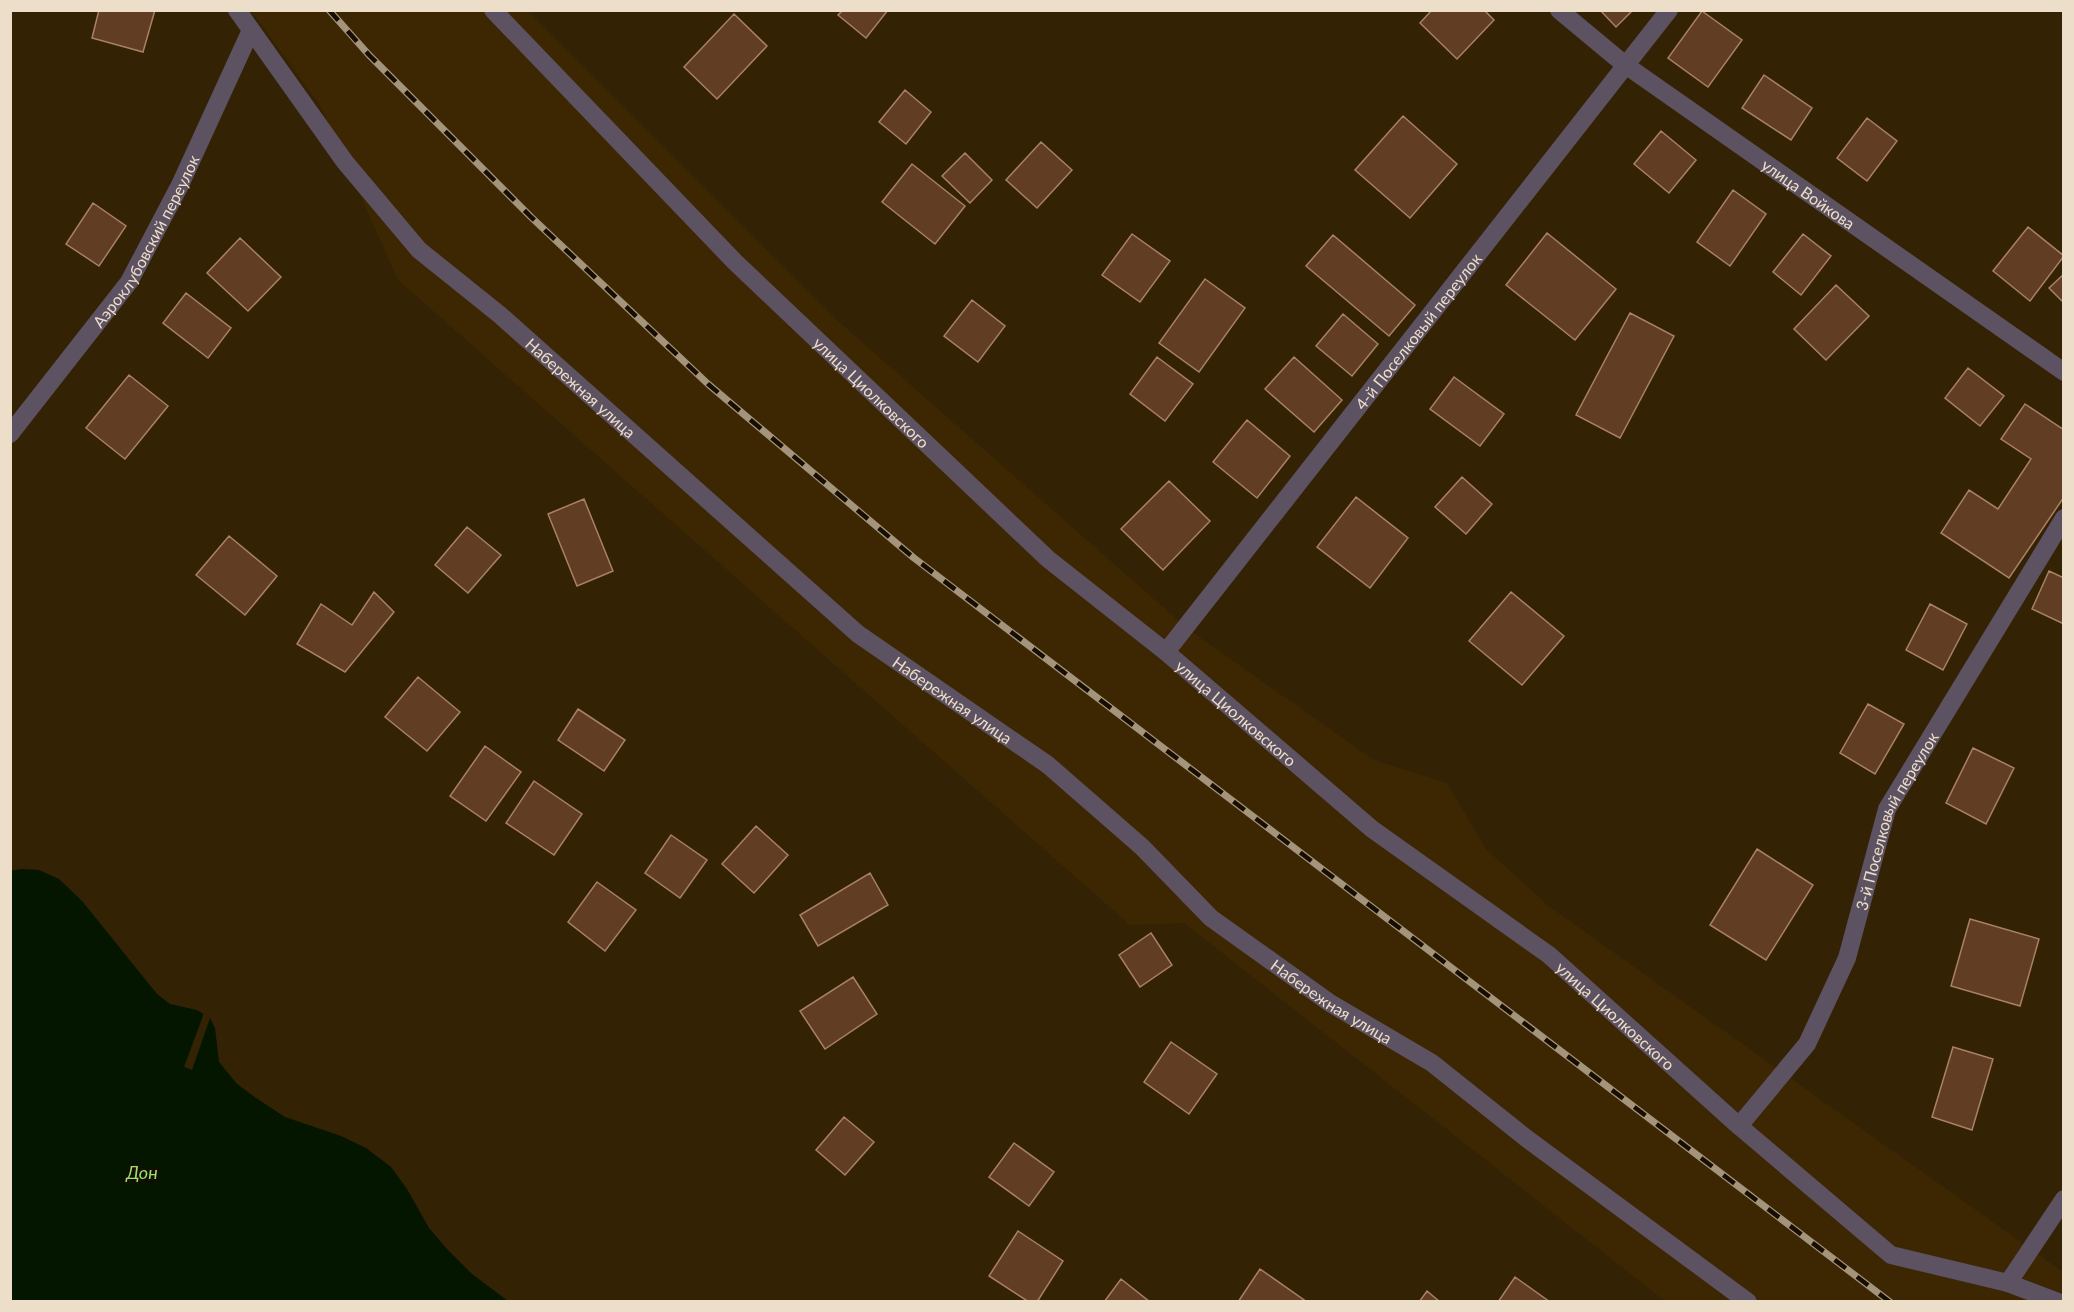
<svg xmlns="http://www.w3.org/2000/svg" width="2074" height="1312" viewBox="0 0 2074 1312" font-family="Lato,sans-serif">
<rect width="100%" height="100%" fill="#342204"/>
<path fill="#3d2702" d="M251 11H528L838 321 1188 629 1374 760 1447 783 1486 849 1550 907 2063 1272V1301H1665L1184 923 1130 925 398 280 320 105Z"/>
<path fill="#041500" d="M21 869 39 870 59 879 82 901 157 994 170 1004 197 1010 210 1018 215 1028 219 1062 237 1084 256 1098 285 1117 341 1136 366 1148 391 1167 407 1189 429 1228 447 1249 472 1274 508 1301H11L10 871Z"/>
<path fill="#342204" d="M204 1013 210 1018 192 1070 184 1067Z"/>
<path fill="#613d23" stroke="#a98164" stroke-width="1.5" d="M99 10H155L143 52 92 38Z
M843 10H888L866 38 838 15Z
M1432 10H1484L1494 20 1457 59 1420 23Z
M1600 10H1633L1616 27Z
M1702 11 1742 40 1708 87 1668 58Z
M734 14 767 46 717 99 684 67Z
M1764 75 1812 108 1791 140 1742 108Z
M905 90 931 112 906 144 879 122Z
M1403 116 1457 164 1410 218 1355 170Z
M1867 118 1897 141 1867 181 1837 158Z
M1661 131 1696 160 1669 193 1634 164Z
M1041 142 1072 170 1037 208 1006 180Z
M965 153 992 180 970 203 942 176Z
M912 164 965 206 935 244 882 202Z
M1733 190 1766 214 1730 266 1697 242Z
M93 203 126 226 99 266 66 244Z
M2028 227 2064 256 2030 301 1993 271Z
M1547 233 1616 289 1575 340 1506 285Z
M1132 234 1170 261 1140 302 1102 275Z
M1803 234 1831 256 1801 295 1773 272Z
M1333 235 1415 305 1389 336 1306 266Z
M240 238 281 277 248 311 207 273Z
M2064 274V303L2049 288Z
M1205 279 1245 308 1199 372 1159 343Z
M1836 285 1869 316 1826 360 1794 329Z
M186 293 231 328 208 358 163 323Z
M972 300 1005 326 978 362 944 336Z
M1630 313 1674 336 1620 438 1576 415Z
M1343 314 1378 344 1352 376 1316 346Z
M1157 357 1193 384 1165 421 1130 394Z
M1294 357 1342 400 1314 432 1265 389Z
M1968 368 2004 396 1980 426 1945 398Z
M129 375 168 406 125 459 86 428Z
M1454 377 1504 414 1480 446 1430 409Z
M2025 404 2064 430V497L2009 578 1941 533 1969 490 1998 509 2031 459 2001 439Z
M1247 420 1290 456 1257 498 1213 462Z
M1462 477 1492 504 1466 534 1435 507Z
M1169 481 1210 521 1163 570 1121 529Z
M1356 497 1408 538 1370 588 1317 547Z
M584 499 613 571 577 586 548 514Z
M467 527 501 555 468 593 435 565Z
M229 536 277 576 245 615 196 575Z
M2049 571 2064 578V624L2032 609Z
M374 592 394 612 345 672 297 644 321 604 352 625Z
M1511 592 1564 636 1522 685 1469 641Z
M1930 604 1967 624 1943 670 1906 650Z
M418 677 460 712 427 751 385 717Z
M1868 704 1904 724 1875 774 1840 753Z
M578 709 625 740 604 771 558 740Z
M485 746 521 772 486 821 450 796Z
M1973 748 2014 768 1986 824 1946 803Z
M534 781 582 814 554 855 506 823Z
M756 826 788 855 754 893 722 864Z
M671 835 707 860 680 898 645 873Z
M1757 849 1813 885 1766 960 1710 925Z
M870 873 888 905 818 946 800 915Z
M597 882 636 910 605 951 568 922Z
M1970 919 2039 939 2020 1006 1951 986Z
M1151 933 1172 965 1140 987 1119 955Z
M853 977 877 1014 825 1049 800 1011Z
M1171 1042 1217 1074 1189 1114 1144 1082Z
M1953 1047 1993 1059 1972 1130 1932 1117Z
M844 1117 874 1142 845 1175 816 1150Z
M1014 1143 1054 1172 1029 1206 989 1177Z
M1018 1231 1063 1261 1037 1302H1029L989 1276Z
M1260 1269 1307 1302H1238Z
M1515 1277 1550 1302H1498Z
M1121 1279 1150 1302H1104Z
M1427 1291 1440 1302H1419Z"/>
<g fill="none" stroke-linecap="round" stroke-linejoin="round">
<g stroke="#5d5261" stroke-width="18">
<path id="s1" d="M237 10 345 162 419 250 500 315 858 634 1048 765 1142 847 1211 918 1330 1003 1432 1063 1526 1138 1748 1302"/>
<path id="s2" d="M493 10 735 262 1048 559 1166 652 1372 829 1549 955 1739 1126 1891 1255 2008 1283 2058 1302"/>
<path id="s3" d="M1559 10 1624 64 2064 372"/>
<path id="s4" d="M10 434 129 282 180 185 251 30"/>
<path id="s5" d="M1166 652 1669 10"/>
<path id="s6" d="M1739 1126 1807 1044 1847 958 1887 809 2064 518"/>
<path d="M2008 1283 2064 1199"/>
</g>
<defs>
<path id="rail" d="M329 10 369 55 531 217 708 384 914 558 1890 1302"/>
</defs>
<use href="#rail" stroke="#a4947b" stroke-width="7"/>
<use href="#rail" stroke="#170d01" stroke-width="4.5" stroke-dasharray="14" stroke-linecap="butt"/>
</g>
<g text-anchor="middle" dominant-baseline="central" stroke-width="5" stroke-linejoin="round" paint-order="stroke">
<g font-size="16" fill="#eddec9" stroke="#170d01">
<text stroke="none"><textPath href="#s3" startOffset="310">улица Войкова</textPath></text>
<text stroke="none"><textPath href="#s4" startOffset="237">Аэроклубовский переулок</textPath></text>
<text stroke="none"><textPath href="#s5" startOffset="408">4-й Поселковый переулок</textPath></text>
<text stroke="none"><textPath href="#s1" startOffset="514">Набережная улица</textPath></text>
<text stroke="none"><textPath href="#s2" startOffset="538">улица Циолковского</textPath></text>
<text stroke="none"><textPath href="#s1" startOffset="1000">Набережная улица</textPath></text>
<text stroke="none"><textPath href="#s2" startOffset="1024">улица Циолковского</textPath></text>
<text stroke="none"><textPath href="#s6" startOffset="348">3-й Поселковый переулок</textPath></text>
<text stroke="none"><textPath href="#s1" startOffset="1486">Набережная улица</textPath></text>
<text stroke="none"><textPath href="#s2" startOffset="1510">улица Циолковского</textPath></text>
</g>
<g font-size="18" font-style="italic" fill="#94e36d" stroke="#170d01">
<text x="142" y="1172">Дон</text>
</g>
</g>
<rect width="2074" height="1312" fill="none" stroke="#eddec9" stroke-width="24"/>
</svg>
